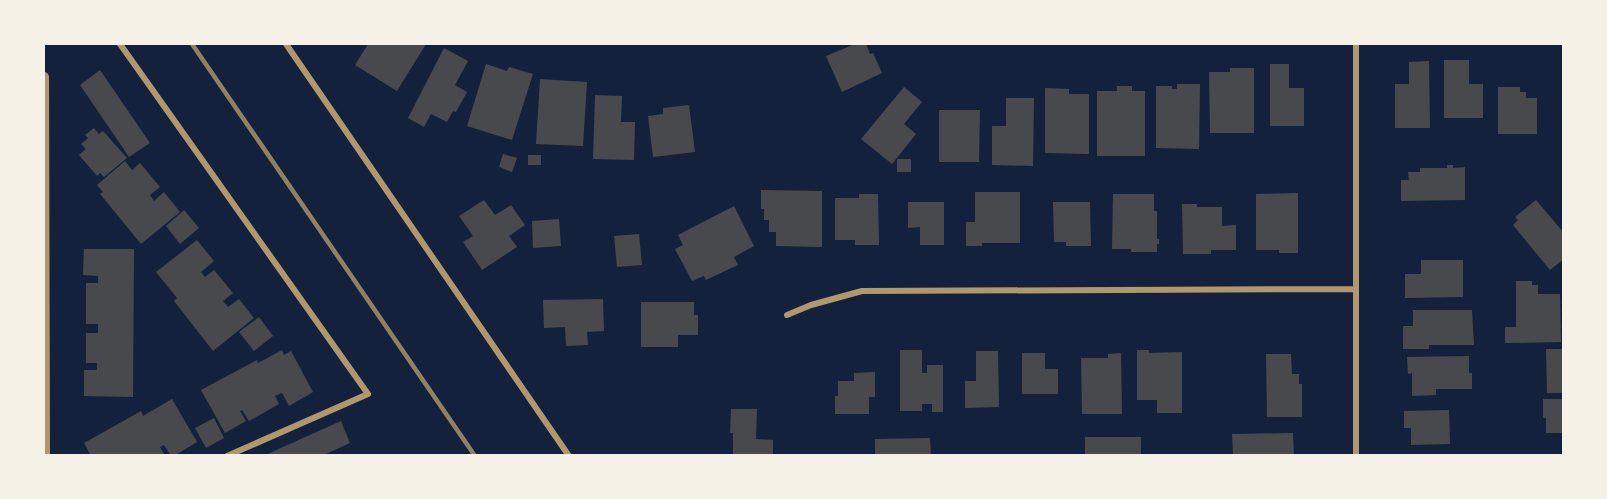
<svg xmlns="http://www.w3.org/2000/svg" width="1607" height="499" viewBox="0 0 1607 499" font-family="'Crimson Pro',serif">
<rect width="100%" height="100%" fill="#14213d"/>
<path fill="#48494c" d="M368 44H426L397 91 355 65Z
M855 44H866L870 54 873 53 882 73 842 92 826 56Z
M444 48 468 61 455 85 467 92 456 112 453 111 447 122 431 114 424 127 408 118Z
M1444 60H1469V84H1483V118H1444Z
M1429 61 1430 128H1395V84H1409V62Z
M486 64 507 71 509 67 533 74 512 140 467 126Z
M1270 64H1289V88H1304V126H1270Z
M1230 68H1254V133H1210L1209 72H1230Z
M100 70 150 143 129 157 80 85Z
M540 79 587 82 583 146 536 144Z
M1177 84H1200L1199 149 1156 148V86H1172V89H1177Z
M1117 86H1132V91H1145V156H1097V91H1117Z
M904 87 922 102 904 124 916 134 892 164 861 139Z
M1498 87H1520V92H1526V98H1537V134H1498Z
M1045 88 1069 89V94H1089V154L1045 153Z
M595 95 622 96 621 122H635L634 160 593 159Z
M1006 98H1034L1033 166 992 165V126H1006Z
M689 105 695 152 653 157 648 116 663 114V108Z
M939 110H980L979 162H939Z
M94 128 99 134 103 131 127 158 104 177 100 173 97 176 79 155 86 149 81 144 88 138 85 135Z
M503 154 517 158 512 172 499 167Z
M528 155H541V165H528Z
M897 159H911V172H897Z
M125 161 132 170 140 163 160 187 150 195 154 201 164 192 180 212 141 244 100 194 103 192 97 185Z
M1447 165H1453V168L1465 167V200L1401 201V180H1409L1408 172H1420V168H1447Z
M761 190 822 191V247L776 246V232H769V220H764V209H761Z
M975 192H1020V243H982V246H966V222H975Z
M1298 193V253H1279V250H1256V194Z
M859 194H878L879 245H855V240H835V198H859Z
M1113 194H1154V211H1157V239H1159V244H1157V252H1131V249H1112Z
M484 200 495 215 511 205 525 225 509 236 517 247 482 270 463 242 473 236 459 216Z
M1536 200 1564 233V259L1550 270 1513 225 1518 220 1515 217Z
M908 202H944V245H920V227L908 228Z
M1053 202H1090L1091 246H1066V242H1054Z
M1182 204H1197V207H1222V226L1236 225V250H1211V254H1183Z
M734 206 754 246 734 257 738 265 706 280 704 276 692 281 675 249 683 245 678 235Z
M184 210 199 228 180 244 166 226Z
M559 219 561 246 533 248 532 221Z
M639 234 642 265 617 267 614 236Z
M197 240 214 261 201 272 205 277 214 270 233 293 223 301 228 307 239 299 254 318 213 351 174 301 177 298 156 272Z
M84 249H134L133 397 84 396V370H97V363H86V333H98V324H86V283H98V276L83 275Z
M1421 260H1463V297L1405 298V274H1421Z
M1516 281H1532V285H1538V294H1560L1561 342 1505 343V327H1516Z
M603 299 604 331 587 332 588 345 566 346 565 327 544 328 543 300Z
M641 302H694V315H698V335H678V347H641Z
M1413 310H1472L1474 345H1429V349H1403V326H1413Z
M259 317 273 336 254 351 239 332Z
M1546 349H1564V393H1547Z
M282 350 284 355 291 351 313 392 289 406 282 393 275 396 279 404 249 421 242 410 240 411 246 421 225 433 201 390 257 360 258 363Z
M900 350H922V373H927V365H943V412H932V404H922V411H900Z
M1137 350H1149V353L1182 352V413H1157V400H1137Z
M976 351H998L999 407 965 408V381H976Z
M1022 353H1045V369H1058V394H1022Z
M1121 353 1122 414H1082L1081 358H1108V354Z
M1266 354H1291L1292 374H1299V384H1302V417H1267Z
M1469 356V373H1472V389H1436V395L1412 396V373L1408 374 1407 357Z
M875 372V397H869V414H835V396H838V381H854V373Z
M172 399 197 442 174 456H171L164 445 160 447 164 454 161 456H91L84 443 141 411 143 416Z
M1543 399H1564V433H1546V418H1543Z
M731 409H757L756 439 773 440V456H733V433H730Z
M1449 410 1450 444 1411 445V428H1404V411Z
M214 418 224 438 206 448 195 428Z
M341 421 350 443 322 456H263Z
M1293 433 1294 456H1233L1232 434Z
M1085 437H1141V456H1085Z
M930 438 931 456H875V439Z"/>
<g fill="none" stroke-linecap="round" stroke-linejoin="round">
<path stroke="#b1986c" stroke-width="6" d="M120 44 368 394 227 456
M286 44 569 456
M787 315 811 305 862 291 1356 289
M1356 456V44"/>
<path stroke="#b1986c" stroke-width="10" d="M44 77 45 456"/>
<path stroke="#918062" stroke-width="4.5" d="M192 44 475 456"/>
</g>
<rect width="1607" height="499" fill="none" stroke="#f6f1e7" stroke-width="90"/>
</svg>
